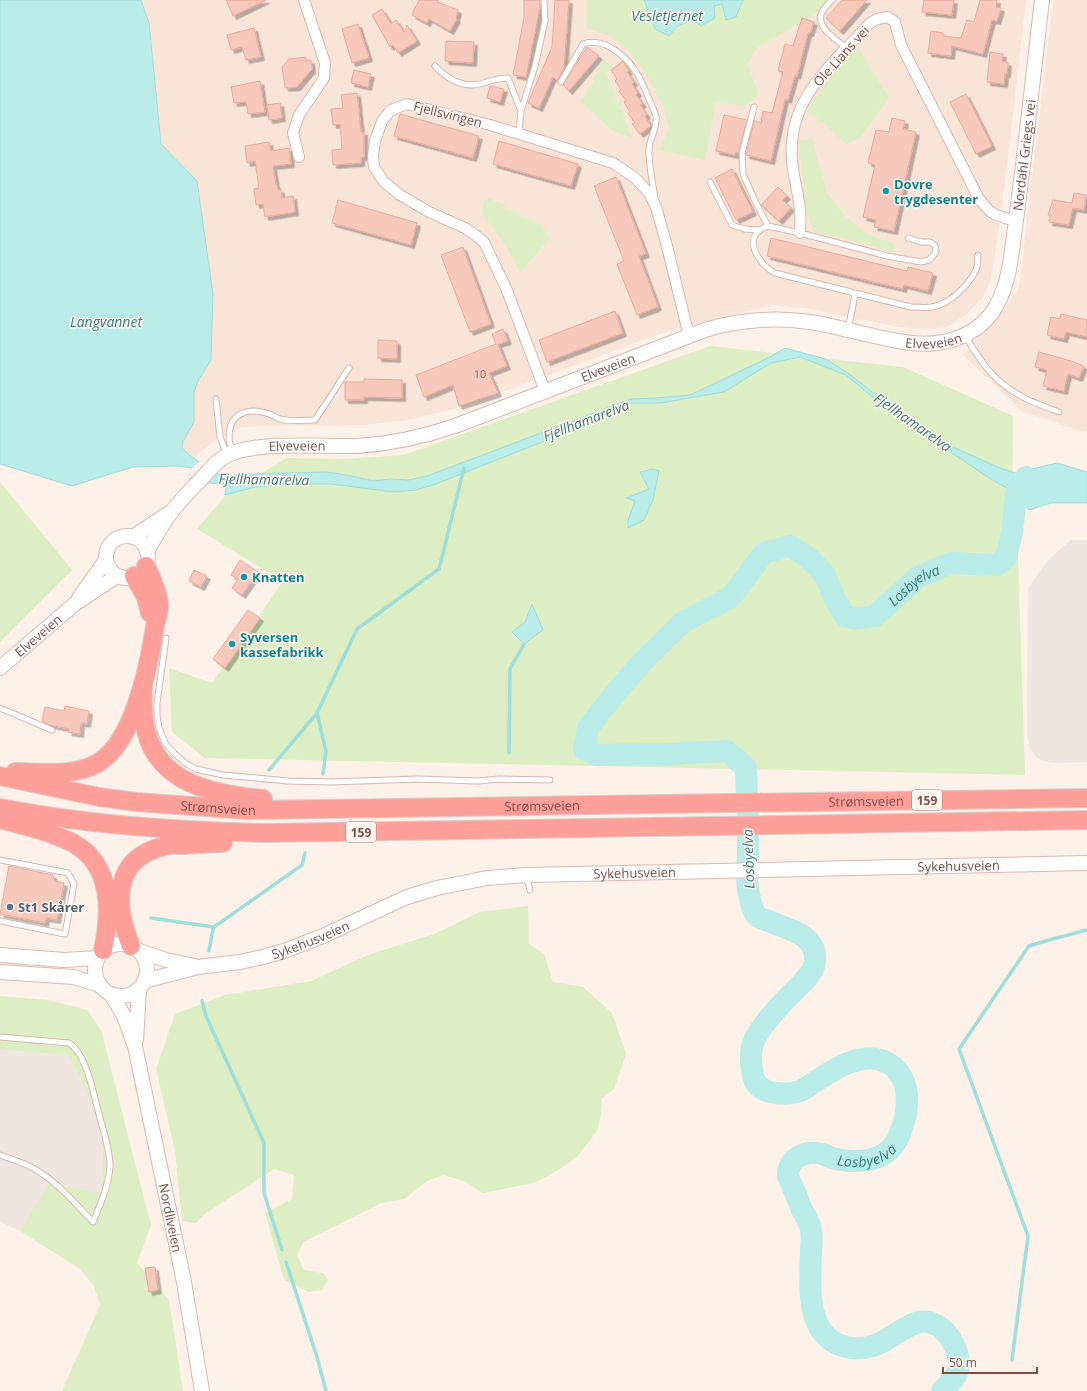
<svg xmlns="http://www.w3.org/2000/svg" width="1087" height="1391" viewBox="0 0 1087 1391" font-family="'Open Sans',sans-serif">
<defs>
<filter id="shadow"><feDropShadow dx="3.5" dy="3.5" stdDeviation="0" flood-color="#0004"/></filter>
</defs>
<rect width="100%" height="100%" fill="#fef1e8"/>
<path fill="#f9e4d8" d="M141 0H1026L1003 199 991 278 983 297 966 315 946 327 926 330 893 326 805 308 772 305 665 332 462 407 409 420 363 425 261 426 241 427 211 443 194 458 182 448 183 442 194 422V392L199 379 211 360 197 181 161 144 149 23Z
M1053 0H1087V432L1077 430 1022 411 963 355 1001 313 1019 288Z"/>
<path fill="#efe5e1" d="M1071 540H1087V762L1053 763 1044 761 1037 758 1030 749 1027 733 1028 588 1048 560Z
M0 1050 69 1055 103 1128 102 1193 48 1183 20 1231 0 1222Z"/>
<path fill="#ddeec4" d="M587 0H644L655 29 669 36 678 26 692 20 701 26 714 6 722 4 726 20 736 17 743 0H828L816 14 757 48 747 64 759 94 746 106 716 102 705 160 659 150 669 129 664 108 642 67 630 53 611 36 586 28Z
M857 46 889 98 860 138 846 144 822 122 807 112 820 90Z
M604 60 613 68 605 74 612 84 610 85 616 94 614 96 621 105 619 107 625 116 623 118 629 127 627 129 634 138 613 131 580 101 588 92 586 90 594 81 592 79 600 70 598 69Z
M812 139 827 193 845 216 869 235 894 243 895 252 813 231 806 209 798 140Z
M488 198 504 205 505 207 541 225 550 238 520 273 506 246 482 213 484 201Z
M710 346 903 367 1013 416 1012 490 1016 495 1025 775 205 758 172 732 169 668 212 683 283 581 197 529 225 496 286 458 345 459 403 455Z
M0 482 72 570 0 642Z
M528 906 529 944 544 954 553 982 583 987 612 1013 626 1054 614 1089 602 1098 601 1115 597 1131 577 1157 550 1175 534 1183 483 1193 464 1181 443 1175 427 1181 404 1199 381 1203 303 1242 297 1255 304 1270 323 1273 328 1280 322 1290 309 1292 284 1280 265 1213 292 1199 294 1175 274 1169 206 1213 196 1223 182 1221 175 1151 156 1069 175 1014 225 995 311 981 368 955 434 934 480 912Z
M0 996 49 1000 87 1010 101 1030 151 1225 137 1263 169 1300 183 1391H62L100 1305 94 1286 80 1269 20 1231 48 1183 102 1193 103 1128 69 1055 0 1050Z"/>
<path fill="#b9ebe8" stroke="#9ededb" d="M0 0H141L149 23 161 144 197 181 213 294 211 360 199 379 194 392V422L183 442 182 448C187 454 215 474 222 475 228 477 235 475 241 474L327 472 352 476 373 481 390 479 408 480 427 476 631 399 656 398 690 395 770 357 785 348 826 359 852 376 906 419 955 448 1000 468 1015 473 1057 463 1087 472V503H1051L1029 510 1012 491 989 478 887 409 846 375 800 357 771 363 724 392 661 403H631L565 433 436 484 416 490 394 492 331 484H291L255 487 225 495 226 484 208 483 191 468 178 466 133 467 72 486 0 464Z
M644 0H743L736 17 726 20 722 4 714 6 715 18 701 26 692 20 678 26 669 36 655 29Z
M653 469 659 471 653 500 644 520 628 528V520L635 501 626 498 649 489 640 472Z
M532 604 543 630 524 644 512 632 525 622Z"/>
<path fill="#fef1e8" d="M201 460 218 472 206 484 190 470Z"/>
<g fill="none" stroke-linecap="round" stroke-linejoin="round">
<path stroke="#9ededb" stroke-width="3.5" d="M317 713 326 751 323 774
M509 753 510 669 524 644
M269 770 317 713 357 629 439 569 464 468
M151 918 214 927 302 865 305 853
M209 951 212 934 214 927
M202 1001 206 1016 264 1143V1193L282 1250
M286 1262 317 1357 326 1391
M1012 1360 1028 1236 959 1049 1029 946 1049 940 1087 930"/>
<path stroke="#b9ebe8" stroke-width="22" id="s1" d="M942 1391C946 1386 953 1381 956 1375 966 1354 944 1317 919 1322 907 1325 895 1335 884 1341 869 1350 847 1351 832 1341 806 1324 810 1281 811 1254 811 1245 813 1235 810 1226 809 1221 805 1215 802 1210 798 1199 793 1187 788 1176 788 1157 806 1150 822 1154 826 1155 829 1157 832 1158 838 1160 845 1160 851 1161 879 1162 895 1153 903 1125 907 1113 909 1095 904 1082 901 1073 895 1067 888 1063 863 1050 836 1068 816 1081 811 1084 806 1089 800 1091 792 1094 784 1094 775 1093 767 1092 761 1090 756 1083 752 1077 752 1069 751 1062 751 1057 751 1051 752 1047 755 1031 782 1003 794 991 802 983 813 974 815 962 818 933 785 929 766 920 762 919 759 918 756 915 751 908 750 898 748 890 746 876 748 860 748 846 748 820 747 794 746 768L727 751 669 754 597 755 584 749 588 728 613 696 642 662 683 622 731 597 764 553 790 546 810 559 825 575 835 599 845 616 857 619 875 616 918 577 951 563 996 565 1006 558 1012 532 1016 495 1026 477"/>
</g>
<path fill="#f7c8bc" stroke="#ebaa9b" filter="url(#shadow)" d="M226 0H266L233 16Z
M419 0H438L437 2 458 10 456 18 457 19 450 31 429 19 427 23 412 15Z
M524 0H540V7L526 77 513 75 524 18Z
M555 0H569L564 68 557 81 553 77 539 108 528 103 552 47Z
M842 0H867L840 31 826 18Z
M924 0H954L952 15 922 12Z
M980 0H997L996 7 1001 8 997 21 992 20 983 54 952 46 951 56 928 53 931 31 943 33V36L961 38 967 20 974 22Z
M382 9 391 24 396 20 404 32 407 25 417 41 398 53 393 45 390 47 372 15Z
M802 18 814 22 810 33H808L797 76 795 75 788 100 785 99 771 161 746 155 754 121 761 123 763 111 772 113 783 72 778 71 785 44 793 46Z
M358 24 369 58 352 63 342 29Z
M254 28 261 57 246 60 242 47 231 50 227 35Z
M446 41 474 42 473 63 445 61Z
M587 47 599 56 569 91 563 85Z
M990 52 1003 54 1002 61 1008 63 1007 74H1005L1004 84 987 82Z
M306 57V61L311 60 312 70 308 74 297 87 285 88 282 67 289 59Z
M623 61 629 71 627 72 634 82 632 84 638 93 636 95 643 104 640 105 647 115 645 116 651 126 640 134 632 124 635 123 628 113 630 112 624 102 626 101 619 91 621 90 615 81 617 79 611 70Z
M354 70 371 74 368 87 351 83Z
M260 81 265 112 248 114 246 102 234 103 231 87Z
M490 86 504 89 500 102 487 98Z
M357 93 361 132H364V157H361V163L333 165 332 150 342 149 340 124 333 125 331 109 343 108 341 95Z
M966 94 992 146 976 154 950 102Z
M280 103 282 118 269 120 267 105Z
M400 114 479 136 473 158 394 136Z
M724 115 747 120 738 153H735V155L716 151Z
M892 118 905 121 903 129 916 132 894 231 874 227 876 220 863 217 875 165 868 163 876 130 889 132Z
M499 141 578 164 571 186 493 164Z
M269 142 271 151 289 148 291 164 273 166 276 185H277L278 190H281L282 198 293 196 295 212 265 217 263 204 256 205 254 189 259 188 255 161 247 163 245 146Z
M732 169 753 212 736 220 715 178Z
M616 177 646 254 639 256 658 307 637 315 617 264 624 261 594 186Z
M778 187 787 196 783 200 791 208 779 221 761 205Z
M1074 193 1086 195 1084 210 1073 208 1069 225 1049 222 1050 216 1048 215 1053 200 1072 203Z
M338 200 417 223 411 245 332 223Z
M771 238 907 271 908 267 933 273 928 291 904 285 903 289 767 256Z
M463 247 491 324 470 332 441 255Z
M615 311 623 333 547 362 539 340Z
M1061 314 1087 320V337L1066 332 1064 339 1047 335 1051 317 1060 319Z
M503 329 508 341 498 344 507 366 489 373 498 393 459 406 453 385 424 397 416 375 496 344 492 334Z
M378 340 397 341V359L378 358Z
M1039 352 1071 361 1084 366 1079 378 1068 374 1064 391 1043 386 1047 370 1035 367Z
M364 379 402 380V398L364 397V400H345V382H364Z
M240 560 258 572 242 595 232 588 238 579 231 575Z
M194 570 207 576 201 587 189 581Z
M248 610 260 618 225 668 213 659Z
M65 706 89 711 87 724 81 723 80 734 68 732 69 729 50 725 42 721 45 707 64 711Z
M9 866 53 875 55 881 64 883 57 920 46 918 45 923 0 914Z
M155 1267 158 1290 149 1292 145 1268Z"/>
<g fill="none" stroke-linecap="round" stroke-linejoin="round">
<defs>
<path id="service" d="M832 0C828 4 824 8 822 12 814 26 837 40 846 48
M435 66C448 80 464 89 484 83 494 80 497 78 508 78L521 111
M561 82 583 44C591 41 598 42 606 45 636 59 644 87 656 116 658 128 650 136 649 149 648 161 653 185 655 198
M754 107 742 153 743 174 756 203 768 226 800 233 887 256 921 262 929 260 936 252 935 246 930 242H921L908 238
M519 133 521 111 535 66 545 21 544 0
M710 182 732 225 744 229 759 230
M768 226C766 227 762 228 760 230 743 243 762 266 775 273L911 307C918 307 926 308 932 307 950 304 968 286 976 270 978 266 977 260 978 255
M848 330 855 294
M965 336C976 353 987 372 1004 385 1020 398 1040 405 1059 412
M216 399 220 437 227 455
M232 452C231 447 229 442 229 437 229 412 249 407 269 414 273 415 276 418 280 419 290 422 304 420 315 420L349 368
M166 638 157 703V716L159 728 165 743 174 753 185 763 196 769 223 775 288 781 331 782 417 779 478 781 499 779 550 780
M0 708 52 730
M0 860 68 873 74 884 65 934 0 921
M526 876 530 890
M0 1037 69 1043C74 1046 78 1052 81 1057 90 1073 93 1092 98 1110 102 1128 110 1147 110 1166 109 1185 100 1205 93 1222 73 1201 53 1177 27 1165 18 1161 9 1158 0 1155"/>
<path id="minor" d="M299 157 293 133 299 115 324 78 325 63 304 0
M800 233C800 225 801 218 800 211 799 194 793 177 792 160 787 98 832 65 869 24L877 19 888 17 895 22 901 45 978 197C991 216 995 215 1016 221
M545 391 506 288 484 242 474 234 465 228 429 212 400 195 384 182 374 167 373 156 375 141 382 121 391 110 407 104 490 125 613 163 634 177 649 193 656 207 667 246 689 336"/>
<g id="secondary">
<circle cx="127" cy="557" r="21"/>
<path d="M133 537 169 513"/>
<path id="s2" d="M147 551C155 538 164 521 173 510 183 498 193 487 204 476 210 469 216 462 224 457 251 440 323 447 356 446 390 444 423 437 455 426L705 330C739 320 775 317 810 322 841 327 872 337 904 342 936 347 970 341 991 314 1009 290 1011 257 1015 228 1018 205 1021 181 1024 157 1030 105 1036 52 1042 0"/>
<path d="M79 598 106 560"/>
<path id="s3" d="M0 668 76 603 117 576"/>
<circle cx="121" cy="970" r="26"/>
<path d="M139 951 166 960 195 966"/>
<path d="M0 955 64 960 98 958"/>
<path d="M0 972 74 977 99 985"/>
<path id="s4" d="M144 981 198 967 240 962 263 957 284 951 323 936 407 897 437 888 487 878 526 875 1087 863"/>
<path id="s5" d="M111 994 124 1016 135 1046 184 1282 202 1391"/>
<path d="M136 1040 139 989"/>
</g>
<g id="motorway">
<path d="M134 576 146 597 150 613"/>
<path d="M143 684C143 696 142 709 144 720 152 783 211 794 263 799"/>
<path d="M15 772C41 772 74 777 98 763 133 742 148 670 154 632 155 622 160 613 159 603 157 589 151 577 146 566"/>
<path id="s6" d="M0 776 99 797 136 802 247 810 1087 798"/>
<path d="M0 808C91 825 176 831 268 833L1087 820"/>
<path d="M3 820C26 826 51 832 73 843 113 865 111 912 103 950"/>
<path d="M131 946C114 905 112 858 165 846 171 844 178 845 183 845 197 844 210 843 223 843"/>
</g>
</defs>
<use href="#service" stroke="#d5b7ae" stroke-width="7"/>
<use href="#minor" stroke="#d5b7ae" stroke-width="12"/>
<use href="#secondary" stroke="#dab9ae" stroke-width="16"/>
<use href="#motorway" stroke="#dacecc" stroke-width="20"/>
<use href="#service" stroke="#fff" stroke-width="5"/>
<use href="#minor" stroke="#fff" stroke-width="10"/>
<use href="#secondary" stroke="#fff" stroke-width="14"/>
<use href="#motorway" stroke="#fea099" stroke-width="18"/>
</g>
<g fill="#0f9aa8" stroke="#fff6f0" stroke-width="1.5">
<circle cx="886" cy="191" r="4"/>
<circle cx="244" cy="577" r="4"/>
<circle cx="232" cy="644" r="4"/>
</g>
<circle fill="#5c6f8a" stroke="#fff6f0" stroke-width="1.5" cx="10" cy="907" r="4"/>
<g text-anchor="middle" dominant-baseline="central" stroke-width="3" stroke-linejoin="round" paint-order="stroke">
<g font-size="11" fill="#9b6e65">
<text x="480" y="373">10</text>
</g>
<g fill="#fff6f0" stroke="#a3827a" stroke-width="1">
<rect x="912" y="790" width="30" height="20" rx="3"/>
<rect x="346" y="822" width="30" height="20" rx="3"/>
</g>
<g font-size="12" font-weight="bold" fill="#7c5048">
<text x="927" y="800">159</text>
<text x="361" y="832">159</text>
</g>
<g font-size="13" fill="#7c5048" stroke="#fff6f0">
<text transform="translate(841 56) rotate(-48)">Ole Lians vei</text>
<text transform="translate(448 114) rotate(14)">Fjellsvingen</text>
<text stroke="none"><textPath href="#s2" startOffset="1087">Nordahl Griegs vei</textPath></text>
<text stroke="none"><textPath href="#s2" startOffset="857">Elveveien</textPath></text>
<text stroke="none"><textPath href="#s2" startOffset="521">Elveveien</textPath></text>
<text stroke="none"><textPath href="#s2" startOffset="197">Elveveien</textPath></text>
<text stroke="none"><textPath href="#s3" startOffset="50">Elveveien</textPath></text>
<text stroke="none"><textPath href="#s6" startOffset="869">Strømsveien</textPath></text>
<text stroke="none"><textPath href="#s6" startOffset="545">Strømsveien</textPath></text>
<text stroke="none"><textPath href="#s6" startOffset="221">Strømsveien</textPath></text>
<text stroke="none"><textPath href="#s4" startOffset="832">Sykehusveien</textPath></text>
<text stroke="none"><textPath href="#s4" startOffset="508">Sykehusveien</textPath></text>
<text stroke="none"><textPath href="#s4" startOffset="172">Sykehusveien</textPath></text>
<text stroke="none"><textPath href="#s5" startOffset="233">Nordliveien</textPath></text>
</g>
<g font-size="13" font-weight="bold" fill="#0d838f" stroke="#fff6f0" text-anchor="start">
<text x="894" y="184">Dovre<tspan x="894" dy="15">trygdesenter</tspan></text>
<text x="252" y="577">Knatten</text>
<text x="240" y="637">Syversen<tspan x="240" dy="15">kassefabrikk</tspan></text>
</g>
<g font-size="13" font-weight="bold" fill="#4e5e75" stroke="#fff6f0" text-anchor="start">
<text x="18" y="907">St1 Skårer</text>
</g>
<g font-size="14" font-style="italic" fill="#377b79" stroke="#fff6f0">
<text x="667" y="15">Vesletjernet</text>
<text x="106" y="321">Langvannet</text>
<text transform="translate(586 420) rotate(-21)">Fjellhamarelva</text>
<text transform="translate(913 422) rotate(35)">Fjellhamarelva</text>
<text transform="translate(264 479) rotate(1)">Fjellhamarelva</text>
<text stroke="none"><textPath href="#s1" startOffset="1745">Losbyelva</textPath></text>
<text transform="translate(748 859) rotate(-92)">Losbyelva</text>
<text stroke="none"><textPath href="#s1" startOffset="462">Losbyelva</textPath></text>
</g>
</g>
<path d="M943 1367v6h94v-6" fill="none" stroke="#7c5048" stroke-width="2"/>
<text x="949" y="1367" font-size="12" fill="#7c5048" stroke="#fff6f0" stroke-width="3" paint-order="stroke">50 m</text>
</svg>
